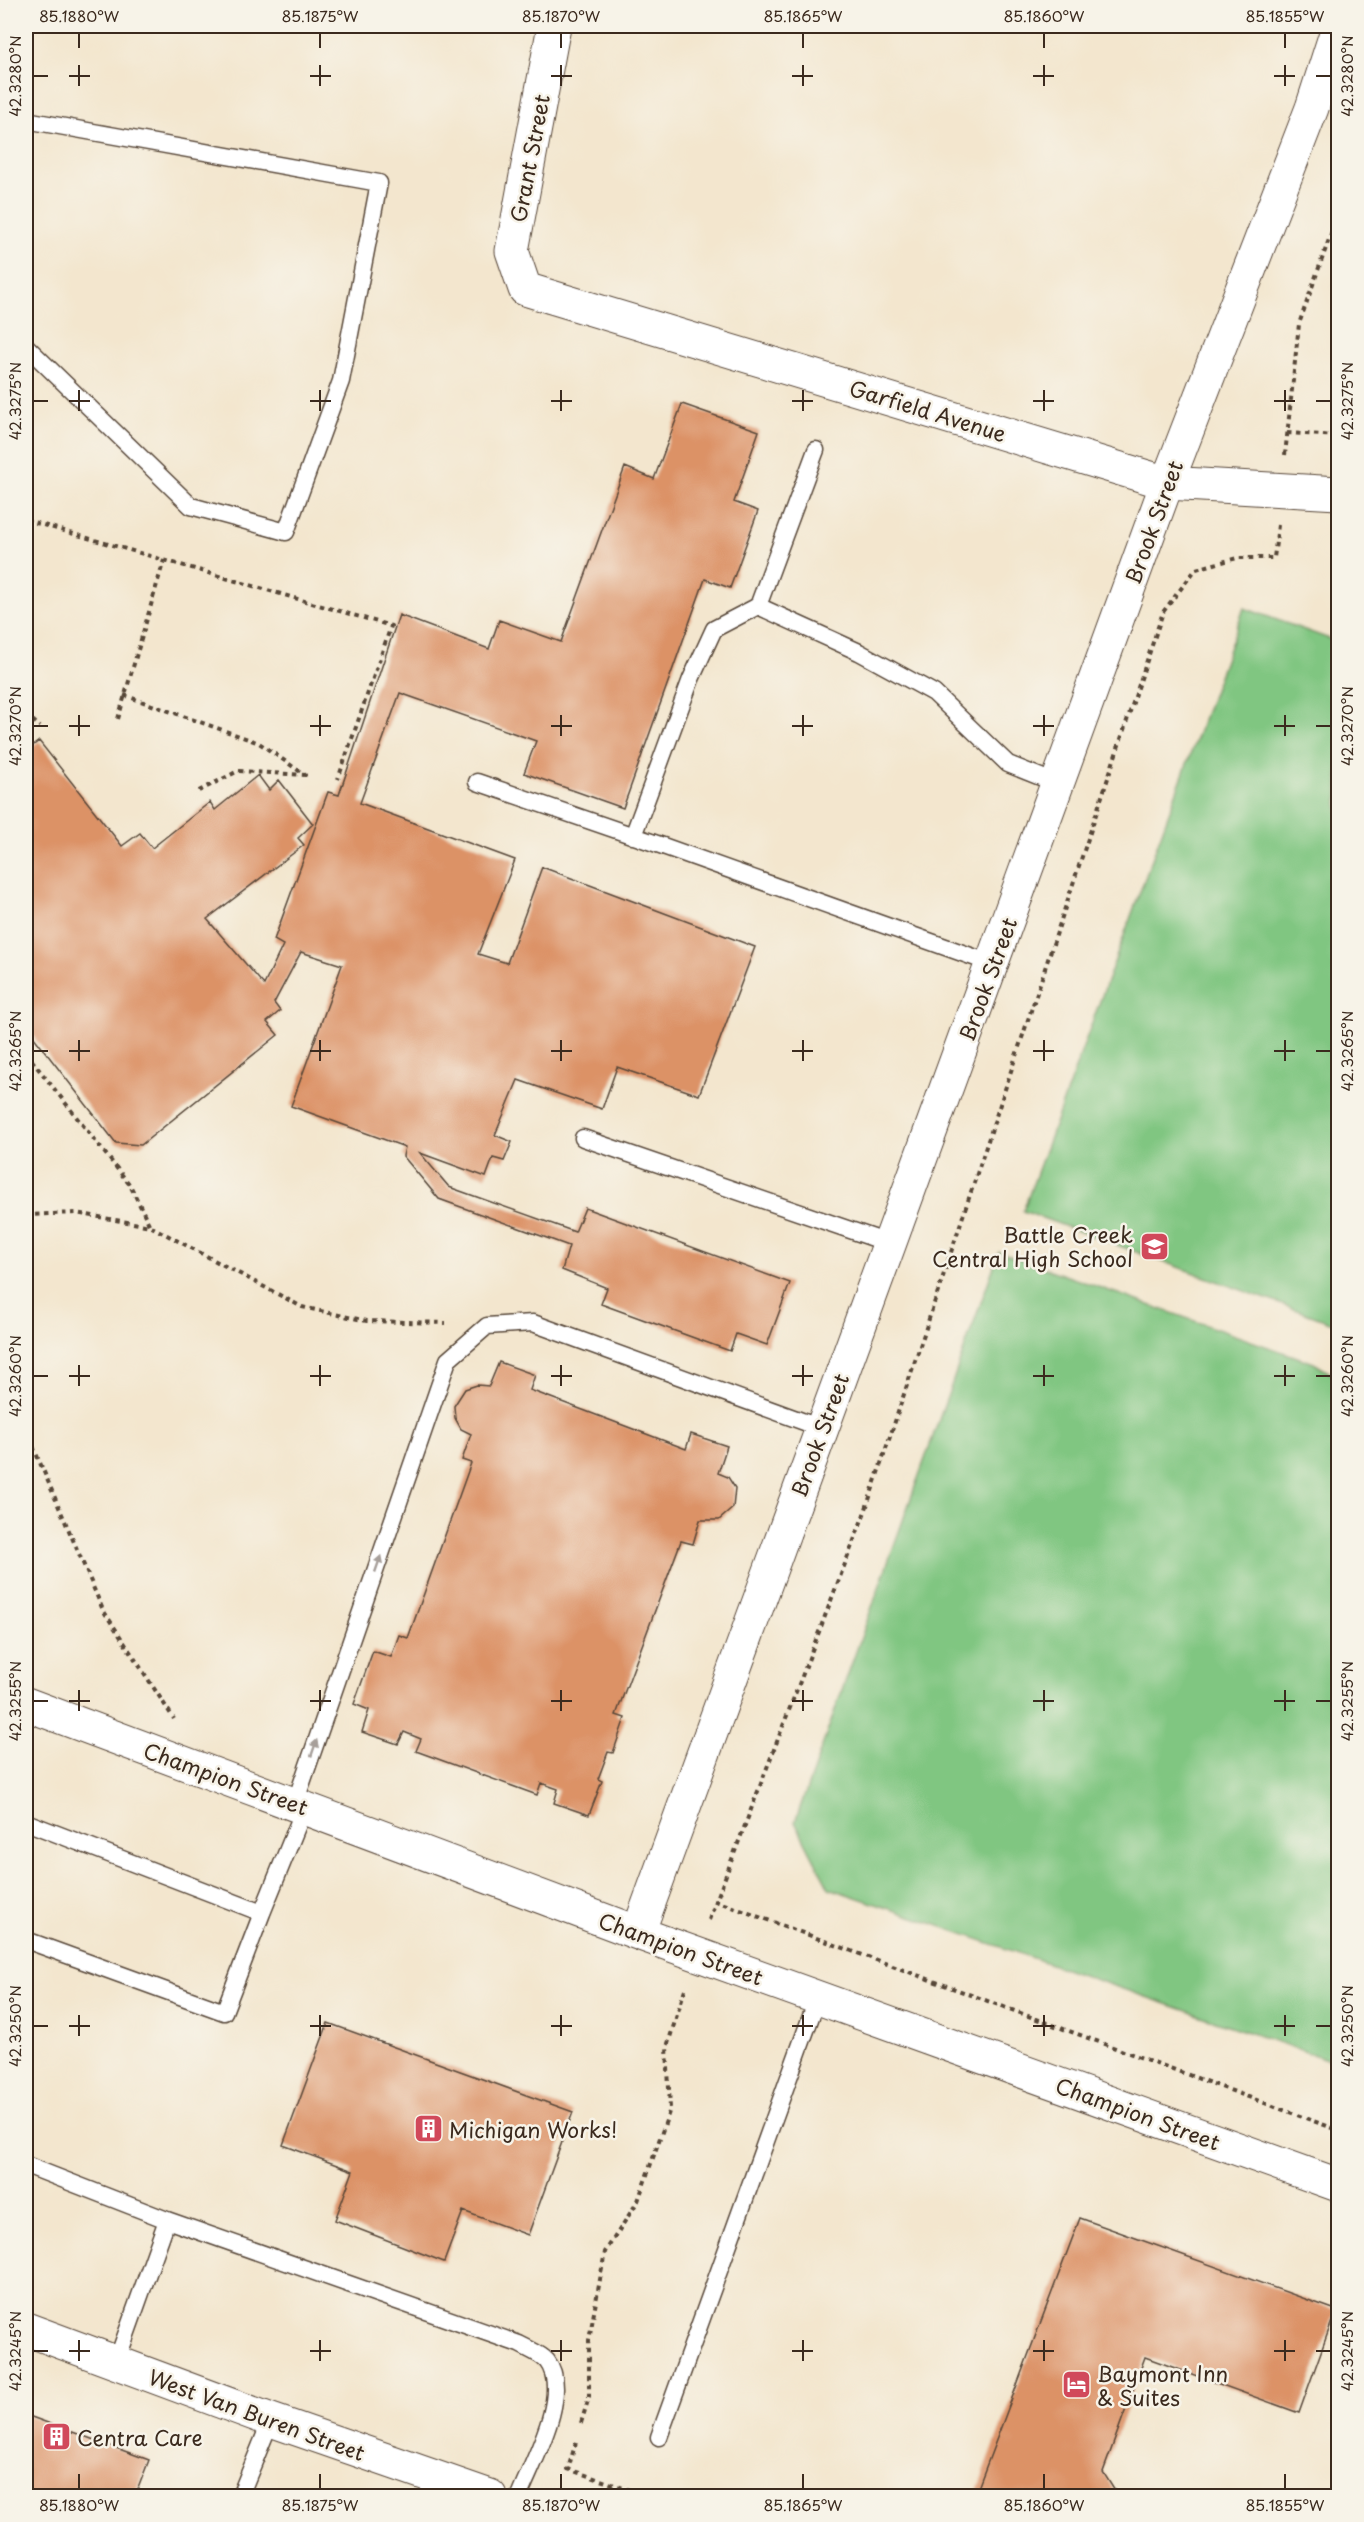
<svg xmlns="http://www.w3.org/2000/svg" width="1364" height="2522" viewBox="0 0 1364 2522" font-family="'Playpen Sans',sans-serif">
<rect width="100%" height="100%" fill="#f7f3e8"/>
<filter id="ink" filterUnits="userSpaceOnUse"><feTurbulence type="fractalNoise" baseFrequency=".0167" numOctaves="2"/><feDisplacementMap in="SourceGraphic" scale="12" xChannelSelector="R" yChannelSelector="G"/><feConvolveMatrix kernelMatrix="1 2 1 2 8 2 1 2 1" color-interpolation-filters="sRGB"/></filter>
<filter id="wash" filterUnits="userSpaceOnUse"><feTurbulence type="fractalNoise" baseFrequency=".008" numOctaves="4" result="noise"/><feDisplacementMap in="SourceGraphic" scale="24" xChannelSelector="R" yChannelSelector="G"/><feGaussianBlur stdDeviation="1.35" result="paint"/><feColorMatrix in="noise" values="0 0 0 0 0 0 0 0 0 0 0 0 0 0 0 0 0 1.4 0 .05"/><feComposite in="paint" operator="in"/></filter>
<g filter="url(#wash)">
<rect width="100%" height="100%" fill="#f3e6ce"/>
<path fill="#80c681" stroke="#5e7850" stroke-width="1.5" d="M1244 608 1338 642V1325L1023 1211Z
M999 1252 1314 1363 1338 1378V2063L829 1888 795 1822Z"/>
<g id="blocks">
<path fill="#dc9266" d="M682 404 759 431 734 502 758 511 730 588 705 579 623 808 524 773 536 741 400 693 360 803 515 860 478 954 507 963 542 867 755 947 699 1095 617 1067 602 1109 518 1080 495 1135 512 1142 504 1161 493 1158 486 1177 420 1153 449 1187 575 1232 585 1208 790 1283 767 1345 736 1334 730 1351 601 1304 607 1288 562 1270 569 1246 439 1199 403 1156 405 1147 291 1106 342 965 301 952 274 1003 280 1011 267 1022 278 1035 141 1145 116 1143 26 1027V751L39 741 122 846 140 833 152 848 210 802 215 810 258 775 269 790 279 780 313 824 298 838 304 845 207 919 264 985 283 945 274 940 328 792 339 795 399 615 489 649 499 620 561 642 625 467 654 479Z
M499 1362 535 1375 530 1390 686 1449 691 1434 727 1446 718 1473 728 1477 735 1488 733 1508 719 1520H700L693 1544 681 1541 616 1715 625 1718 613 1753 608 1752 598 1779 602 1781 589 1815 554 1803 558 1789 541 1783 537 1795 416 1751 421 1739 404 1732 398 1744 362 1732 369 1710 354 1704 373 1651 391 1657 399 1635 408 1638 471 1463 462 1460 471 1434 461 1429 455 1418 454 1406 465 1389 477 1385 489 1386Z
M328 2023 573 2112 528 2235 463 2211 444 2262 335 2220 353 2171 283 2145Z
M1080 2218 1336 2310 1299 2413 1145 2357 1103 2472 1118 2496H975Z
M26 2415 149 2460 135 2496H26Z"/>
</g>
</g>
<g filter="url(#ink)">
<use href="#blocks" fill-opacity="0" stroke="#574638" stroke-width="1.5"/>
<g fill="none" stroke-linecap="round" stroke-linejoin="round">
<defs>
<path id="service" d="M26 120 379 183 341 381 286 532 191 506 26 346
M758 606 859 652 934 693 1008 764 1058 784
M477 782 663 846 993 964
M633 836 691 679 714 629 758 606 816 450
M583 1138 891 1244
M26 1575V1576
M295 1803 448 1360 487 1326 533 1323 821 1428
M26 1822 262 1913 305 1807
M26 1940 224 2012 262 1913
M26 2165 167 2220
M116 2363 167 2220 519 2344C528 2349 541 2354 547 2361 572 2393 532 2463 519 2496
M659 2437 818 1997
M240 2496 271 2420"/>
<path id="minor" d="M554 26 512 251 525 289 1167 483 1338 493
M26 1704 638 1933 1338 2185
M638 1933 1167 483 1312 108 1338 27"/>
<path id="tertiary" d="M26 2329 271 2420 490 2496"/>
</defs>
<use href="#service" stroke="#574638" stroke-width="19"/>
<use href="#minor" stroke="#574638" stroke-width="35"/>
<use href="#tertiary" stroke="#574638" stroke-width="35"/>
<path stroke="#574638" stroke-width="4" stroke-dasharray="4.5 4.5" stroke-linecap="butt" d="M1287 433 1338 436
M1285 455 1299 324 1338 214
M26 520 391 626 338 779
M1278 525 1274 558H1237L1196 569 1163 612 866 1509 716 1901 1338 2130
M124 695 259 743 305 775 238 771 195 793
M26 714 40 727
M118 719 164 560
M26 1053 130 1185 150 1226
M26 1215 76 1213 150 1226 302 1307 367 1321 446 1323
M26 1430 103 1610 174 1719
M709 1920 716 1901
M581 2423 589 2397V2340L605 2252 638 2201 670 2109 667 2047 685 1989
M576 2442 568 2469 647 2496"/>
<use href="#service" stroke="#fff" stroke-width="16"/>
<use href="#minor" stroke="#fff" stroke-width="33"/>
<use href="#tertiary" stroke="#fff" stroke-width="33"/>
</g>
<defs><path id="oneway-solid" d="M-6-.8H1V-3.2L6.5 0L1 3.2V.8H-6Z" transform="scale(1.5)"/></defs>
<g fill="#a79f9a">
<use href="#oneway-solid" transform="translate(378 1564) rotate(-71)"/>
<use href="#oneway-solid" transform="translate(314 1748) rotate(-71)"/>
</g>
</g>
<path fill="none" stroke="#3b2a1e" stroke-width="2" d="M79 33V48M320 33V48M561 33V48M803 33V48M1044 33V48M1285 33V48M79 65V86M320 65V86M561 65V86M803 65V86M1044 65V86M1285 65V86M33 76H48M69 76H90M310 76H331M551 76H572M792 76H813M1033 76H1054M1274 76H1295M1316 76H1331M79 390V411M320 390V411M561 390V411M803 390V411M1044 390V411M1285 390V411M33 401H48M69 401H90M310 401H331M551 401H572M792 401H813M1033 401H1054M1274 401H1295M1316 401H1331M79 715V736M320 715V736M561 715V736M803 715V736M1044 715V736M1285 715V736M33 726H48M69 726H90M310 726H331M551 726H572M792 726H813M1033 726H1054M1274 726H1295M1316 726H1331M79 1040V1061M320 1040V1061M561 1040V1061M803 1040V1061M1044 1040V1061M1285 1040V1061M33 1051H48M69 1051H90M310 1051H331M551 1051H572M792 1051H813M1033 1051H1054M1274 1051H1295M1316 1051H1331M79 1365V1386M320 1365V1386M561 1365V1386M803 1365V1386M1044 1365V1386M1285 1365V1386M33 1376H48M69 1376H90M310 1376H331M551 1376H572M792 1376H813M1033 1376H1054M1274 1376H1295M1316 1376H1331M79 1690V1711M320 1690V1711M561 1690V1711M803 1690V1711M1044 1690V1711M1285 1690V1711M33 1701H48M69 1701H90M310 1701H331M551 1701H572M792 1701H813M1033 1701H1054M1274 1701H1295M1316 1701H1331M79 2015V2036M320 2015V2036M561 2015V2036M803 2015V2036M1044 2015V2036M1285 2015V2036M33 2026H48M69 2026H90M310 2026H331M551 2026H572M792 2026H813M1033 2026H1054M1274 2026H1295M1316 2026H1331M79 2340V2361M320 2340V2361M561 2340V2361M803 2340V2361M1044 2340V2361M1285 2340V2361M33 2351H48M69 2351H90M310 2351H331M551 2351H572M792 2351H813M1033 2351H1054M1274 2351H1295M1316 2351H1331M79 2474V2489M320 2474V2489M561 2474V2489M803 2474V2489M1044 2474V2489M1285 2474V2489"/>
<defs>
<symbol id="school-square" viewBox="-11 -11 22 22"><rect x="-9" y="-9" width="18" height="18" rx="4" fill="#d1495b" stroke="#f7f3e8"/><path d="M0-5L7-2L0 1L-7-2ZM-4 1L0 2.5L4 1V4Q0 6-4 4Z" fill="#fff"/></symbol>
<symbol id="building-square" viewBox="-11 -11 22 22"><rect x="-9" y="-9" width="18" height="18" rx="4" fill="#d1495b" stroke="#f7f3e8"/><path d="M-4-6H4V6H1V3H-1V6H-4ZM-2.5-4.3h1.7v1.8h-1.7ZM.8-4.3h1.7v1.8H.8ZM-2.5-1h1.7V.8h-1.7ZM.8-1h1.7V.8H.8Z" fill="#fff"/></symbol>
<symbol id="hotel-square" viewBox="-11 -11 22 22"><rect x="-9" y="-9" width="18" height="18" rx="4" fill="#d1495b" stroke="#f7f3e8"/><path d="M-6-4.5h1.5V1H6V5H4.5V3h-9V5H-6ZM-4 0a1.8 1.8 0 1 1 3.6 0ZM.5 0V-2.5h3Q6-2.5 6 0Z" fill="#fff"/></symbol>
</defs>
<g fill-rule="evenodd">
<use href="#school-square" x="1138" y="1230" width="33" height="33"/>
<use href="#building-square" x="412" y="2112" width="33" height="33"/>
<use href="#hotel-square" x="1060" y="2368" width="33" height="33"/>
<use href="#building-square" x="40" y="2420" width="33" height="33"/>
</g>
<g text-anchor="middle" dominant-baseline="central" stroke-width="5" stroke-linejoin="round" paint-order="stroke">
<g font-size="21" fill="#3b2a1e" stroke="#f7f3e8">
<text transform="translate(529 158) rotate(-79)">Grant Street</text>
<text transform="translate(928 410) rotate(17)">Garfield Avenue</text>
<text transform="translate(1153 522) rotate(-70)">Brook Street</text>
<text transform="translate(987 979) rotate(-70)">Brook Street</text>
<text transform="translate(819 1435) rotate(-70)">Brook Street</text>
<text transform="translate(226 1778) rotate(20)">Champion Street</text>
<text transform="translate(681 1948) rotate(20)">Champion Street</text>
<text transform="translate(1138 2113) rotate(20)">Champion Street</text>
<text transform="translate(257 2414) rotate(20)">West Van Buren Street</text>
</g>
<g font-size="21" fill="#3b2a1e" stroke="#f7f3e8" text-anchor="start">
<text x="1133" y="1234" text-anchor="end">Battle Creek<tspan x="1133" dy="24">Central High School</tspan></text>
<text x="449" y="2129">Michigan Works!</text>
<text x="1097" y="2373">Baymont Inn<tspan x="1097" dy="24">&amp; Suites</tspan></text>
<text x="77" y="2437">Centra Care</text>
</g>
</g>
<rect width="1364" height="2522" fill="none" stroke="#f7f3e8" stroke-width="66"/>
<rect x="33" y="33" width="1298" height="2456" fill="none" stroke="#3b2a1e" stroke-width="2"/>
<g font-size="15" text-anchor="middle" fill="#3b2a1e">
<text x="79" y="22">85.1880°W</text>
<text x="320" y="22">85.1875°W</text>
<text x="561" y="22">85.1870°W</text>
<text x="803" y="22">85.1865°W</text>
<text x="1044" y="22">85.1860°W</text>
<text x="1285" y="22">85.1855°W</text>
<text transform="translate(16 76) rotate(-90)" y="5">42.3280°N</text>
<text transform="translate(1348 76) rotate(-90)" y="5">42.3280°N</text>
<text transform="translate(16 401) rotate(-90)" y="5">42.3275°N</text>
<text transform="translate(1348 401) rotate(-90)" y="5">42.3275°N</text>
<text transform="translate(16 726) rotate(-90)" y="5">42.3270°N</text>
<text transform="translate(1348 726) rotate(-90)" y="5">42.3270°N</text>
<text transform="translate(16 1051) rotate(-90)" y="5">42.3265°N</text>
<text transform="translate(1348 1051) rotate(-90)" y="5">42.3265°N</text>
<text transform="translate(16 1376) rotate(-90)" y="5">42.3260°N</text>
<text transform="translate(1348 1376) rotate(-90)" y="5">42.3260°N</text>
<text transform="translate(16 1701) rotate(-90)" y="5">42.3255°N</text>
<text transform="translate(1348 1701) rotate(-90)" y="5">42.3255°N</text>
<text transform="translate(16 2026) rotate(-90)" y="5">42.3250°N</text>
<text transform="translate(1348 2026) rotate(-90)" y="5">42.3250°N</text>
<text transform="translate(16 2351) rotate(-90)" y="5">42.3245°N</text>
<text transform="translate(1348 2351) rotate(-90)" y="5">42.3245°N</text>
<text x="79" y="2511">85.1880°W</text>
<text x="320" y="2511">85.1875°W</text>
<text x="561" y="2511">85.1870°W</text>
<text x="803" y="2511">85.1865°W</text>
<text x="1044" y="2511">85.1860°W</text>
<text x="1285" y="2511">85.1855°W</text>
</g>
</svg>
